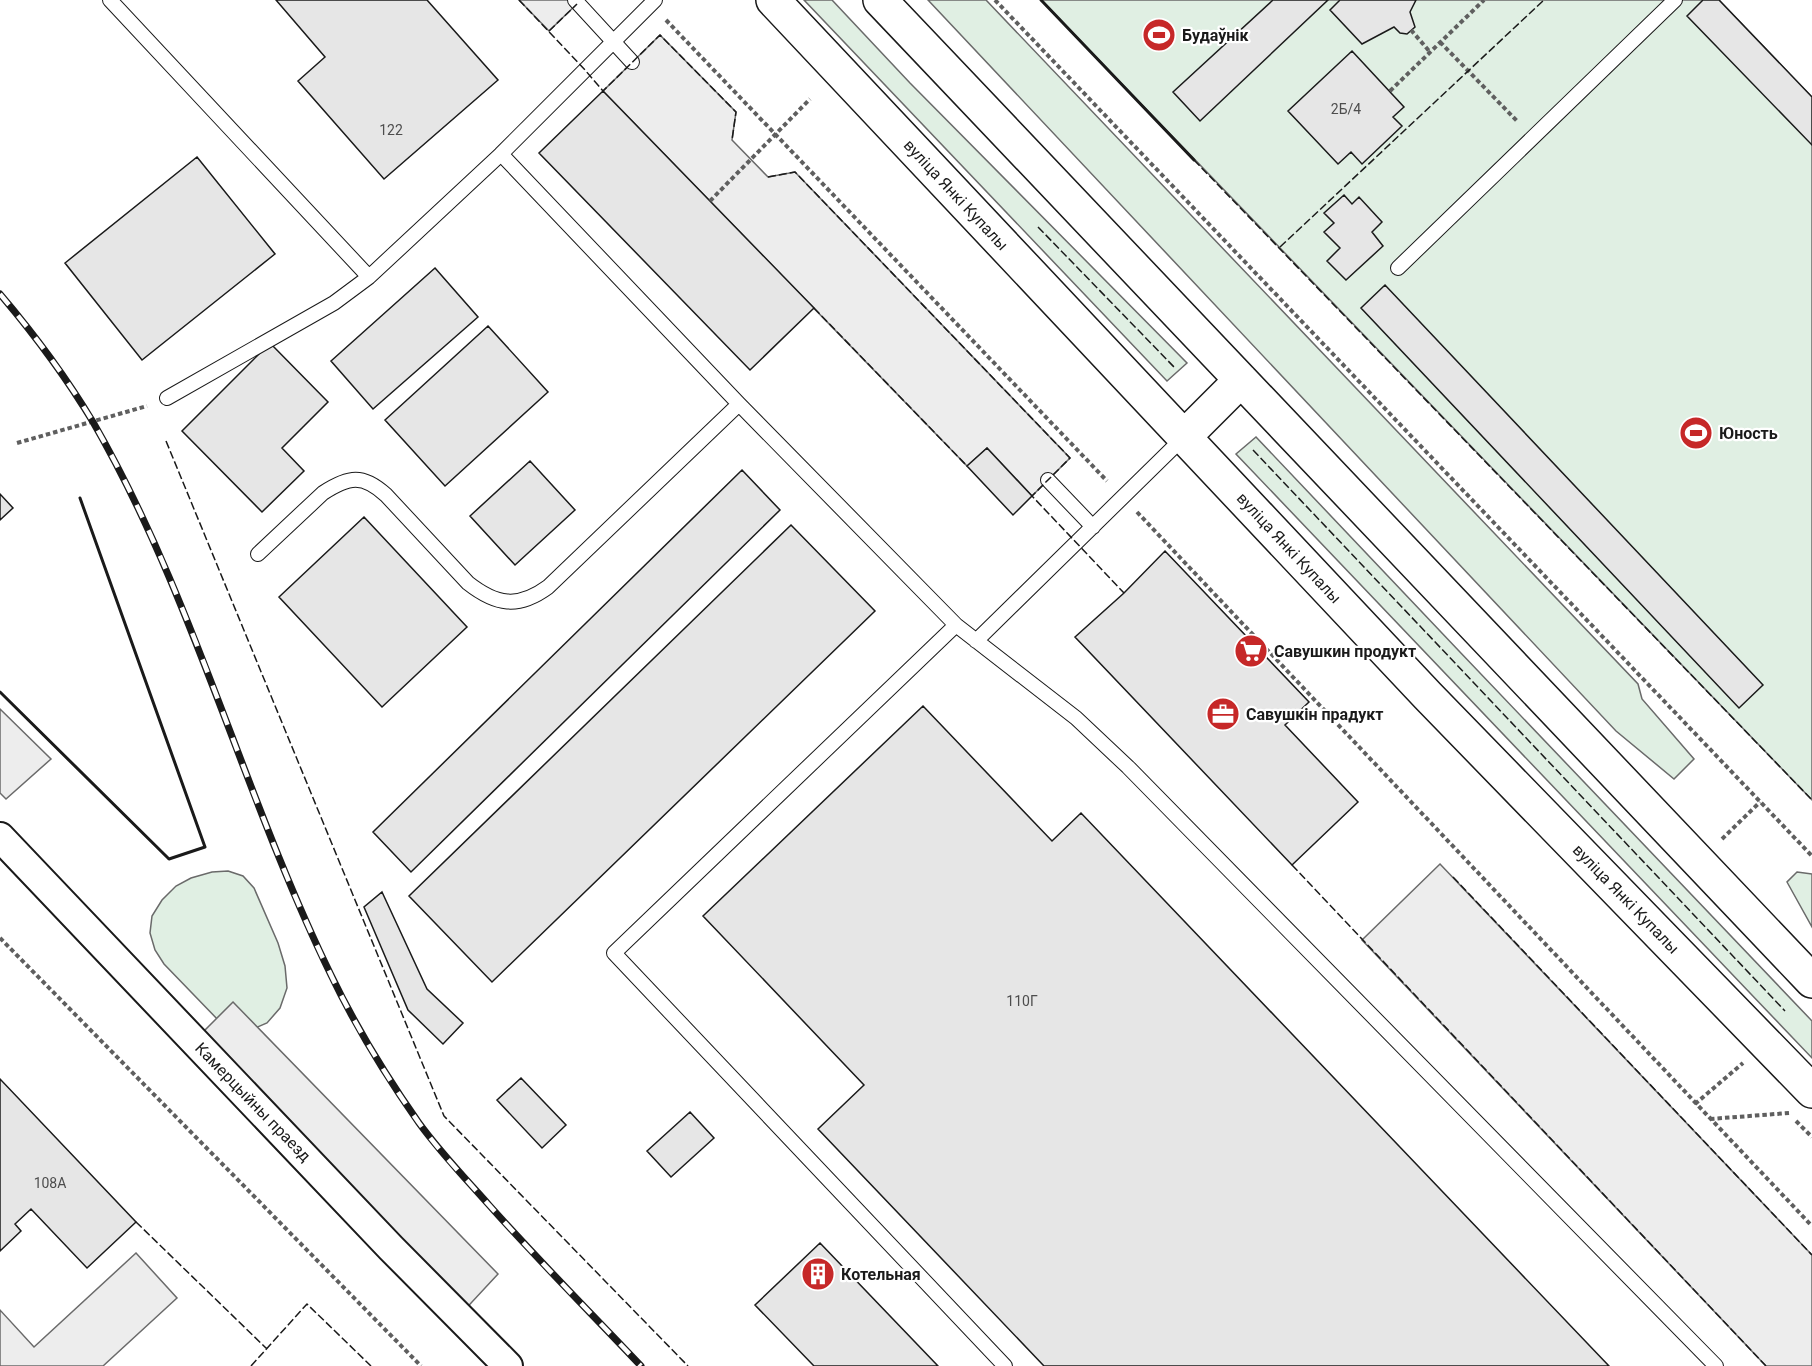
<svg xmlns="http://www.w3.org/2000/svg" width="1812" height="1366" viewBox="0 0 1812 1366" font-family="Roboto,sans-serif">
<rect width="100%" height="100%" fill="#fff"/>
<path fill="#e0efe3" stroke="#6a6a6a" stroke-width="1.5" d="M804 0H832L910 83 1187 363 1167 381Z
M928 0H986L1638 684 1642 699 1694 759 1674 779 1616 731Z
M1041 0H1719L1812 97V800Z
M1256 437 1459 651 1812 1021V1058L1236 454Z
M228 871 243 876 254 888 278 943 285 966 287 988 280 1008 267 1023 248 1031 221 1023 164 964 155 950 150 933 152 916 162 900 176 886 191 878 212 872Z
M1797 872 1812 874V927L1787 882Z"/>
<path fill="#ededed" stroke="#6a6a6a" stroke-width="1.5" d="M519 0H581L549 31Z
M660 35 736 112 732 140 768 177 795 172 1070 458 1032 496 987 448 967 466 603 91Z
M0 709 51 759 6 799 0 793Z
M1440 864 1812 1255V1366H1766L1362 940Z
M233 1002 498 1274 459 1316 194 1041Z
M136 1253 177 1298 103 1366H0V1310L34 1347Z"/>
<path fill="#e6e6e6" stroke="#1a1a1a" stroke-width="1.5" d="M276 0H427L498 80 384 179 298 81 325 57Z
M1273 0H1328L1200 121 1173 92Z
M1340 0H1416L1410 12 1415 27 1407 34 1400 33 1394 27 1362 44 1330 10Z
M1703 0H1719L1812 97V145L1687 16Z
M1352 51 1404 107 1393 117 1402 126 1362 164 1351 152 1338 164 1288 111Z
M603 91 814 308 750 370 539 153Z
M197 157 275 254 142 360 65 263Z
M1344 195 1352 204 1359 197 1382 222 1372 232 1383 246 1346 280 1327 261 1340 248 1324 232 1334 223 1324 213Z
M435 268 478 317 373 409 331 361Z
M1385 285 1763 685 1739 708 1361 308Z
M488 326 548 392 445 486 385 420Z
M270 343 328 402 282 448 304 471 262 512 182 431Z
M987 448 1032 496 1013 515 967 466Z
M530 461 575 510 515 565 470 516Z
M742 470 780 510 411 872 373 832Z
M0 494 13 508 0 520Z
M364 517 467 627 382 707 279 597Z
M791 525 875 611 492 982 409 896Z
M1165 551 1309 702 1285 725 1358 802 1292 865 1075 637 1124 593Z
M923 706 1052 841 1081 813 1609 1366H1044L818 1129 864 1085 703 916Z
M382 892 427 989 463 1023 443 1044 408 1010 364 907Z
M521 1078 566 1125 542 1148 497 1100Z
M0 1079 136 1222 87 1268 31 1209 15 1224 21 1231 0 1251Z
M690 1112 714 1138 671 1177 647 1151Z
M820 1243 938 1366H814L755 1305Z"/>
<g fill="none" stroke-linecap="round" stroke-linejoin="round">
<defs>
<path id="lane" d="M110 0 369 277
M575 0 632 62
M655 0 501 154 739 404 956 625
M1398 268 1675 0
M167 398 334 303 369 277 501 154
M1048 480 1093 527
M258 554 323 493C349 476 363 474 386 495L468 583C496 605 518 609 548 587L739 404
M976 641 1184 437
M1005 1366 614 953 956 625 1076 718 1128 767 1716 1366"/>
<path id="street" d="M0 837 391 1248 508 1366"/>
<path id="primary" d="M773 0 1428 696 1812 1091
M880 0 1812 981
M1184 437 1241 380"/>
</defs>
<use href="#lane" stroke="#1a1a1a" stroke-width="16"/>
<use href="#street" stroke="#1a1a1a" stroke-width="32"/>
<use href="#primary" stroke="#1a1a1a" stroke-width="36"/>
<path stroke="#5f5f5f" stroke-width="4" stroke-dasharray="4.5 3" stroke-linecap="butt" d="M995 0 1812 856
M666 20 1107 481
M1411 30 1430 52
M1440 42 1517 121
M1390 91 1484 0
M710 201 810 99
M17 443 147 406
M1137 512 1812 1226
M1722 839 1760 802
M0 938 421 1366
M1695 1104 1743 1063
M1710 1119 1789 1113
M1796 1121 1812 1137"/>
<use href="#lane" stroke="#fff" stroke-width="14"/>
<use href="#street" stroke="#fff" stroke-width="28"/>
<use href="#primary" stroke="#fff" stroke-width="33"/>
<defs>
<path id="rail" d="M0 294C34 334 66 377 93 422 194 597 243 795 331 975 356 1027 386 1076 419 1123 440 1152 465 1178 489 1205 538 1260 590 1312 641 1366"/>
</defs>
<use href="#rail" stroke="#1a1a1a" stroke-width="7"/>
<use href="#rail" stroke="#fff" stroke-width="4.5" stroke-dasharray="14" stroke-linecap="butt"/>
<path stroke="#1a1a1a" stroke-width="1.5" stroke-dasharray="8 3" stroke-linecap="butt" d="M519 0 585 70 603 91 660 35 736 112 732 140
M549 31 577 4
M1194 160 1812 800
M768 177 795 172 1070 458 1032 496 1124 593
M1038 227 1174 367
M1280 247 1544 0
M814 308 967 466
M166 441 444 1116 688 1366
M1253 450 1785 1011
M1292 865 1766 1366
M1453 877 1812 1255
M136 1222 267 1349
M251 1366 307 1304 371 1366"/>
<path stroke="#1a1a1a" stroke-width="3" d="M1041 0 1194 160
M0 692 169 859 205 847 80 498"/>
</g>
<defs>
<symbol id="stadium-disc" viewBox="-11 -11 22 22"><circle r="9.5" fill="#c62828" stroke="#fff"/><path d="M0-5a6.5 5 0 1 0 0 10a6.5 5 0 1 0 0-10ZM-3.5-1.8h7v3.6h-7Z" fill="#fff"/></symbol>
<symbol id="supermarket-disc" viewBox="-11 -11 22 22"><circle r="9.5" fill="#c62828" stroke="#fff"/><path d="M-6-5.5h2.5l.6 2H6L4.5 2H-2.5L-4.4-4H-6ZM-1.5 3.2a1.3 1.3 0 1 0 .1 0ZM3 3.2a1.3 1.3 0 1 0 .1 0Z" fill="#fff"/></symbol>
<symbol id="office-disc" viewBox="-11 -11 22 22"><circle r="9.5" fill="#c62828" stroke="#fff"/><path d="M-6-3h4V-5.5h4V-3h4V5H-6ZM-1-4.5V-3h2v-1.5ZM-6 0V1H6V0Z" fill="#fff"/></symbol>
<symbol id="building-disc" viewBox="-11 -11 22 22"><circle r="9.5" fill="#c62828" stroke="#fff"/><path d="M-4-6H4V6H1V3H-1V6H-4ZM-2.5-4.3h1.7v1.8h-1.7ZM.8-4.3h1.7v1.8H.8ZM-2.5-1h1.7V.8h-1.7ZM.8-1h1.7V.8H.8Z" fill="#fff"/></symbol>
</defs>
<g fill-rule="evenodd">
<use href="#stadium-disc" x="1140" y="16" width="38" height="38"/>
<use href="#stadium-disc" x="1677" y="414" width="38" height="38"/>
<use href="#supermarket-disc" x="1232" y="632" width="38" height="38"/>
<use href="#office-disc" x="1204" y="695" width="38" height="38"/>
<use href="#building-disc" x="799" y="1255" width="38" height="38"/>
</g>
<g text-anchor="middle" dominant-baseline="central" stroke-width="4.5" stroke-linejoin="round" paint-order="stroke">
<g font-size="14" fill="#4d4d4d">
<text x="1346" y="109">2Б/4</text>
<text x="391" y="130">122</text>
<text x="1022" y="1001">110Г</text>
<text x="50" y="1183">108А</text>
</g>
<g font-size="16" font-weight="bold" fill="#1a1a1a" stroke="#fff" text-anchor="start">
<text x="1182" y="35">Будаўнік</text>
<text x="1719" y="433">Юность</text>
<text x="1274" y="651">Савушкин продукт</text>
<text x="1246" y="714">Савушкін прадукт</text>
<text x="841" y="1274">Котельная</text>
</g>
<g font-size="16" fill="#1a1a1a" stroke="#fff">
<text transform="translate(956 195) rotate(47)">вуліца Янкі Купалы</text>
<text transform="translate(1289 548) rotate(47)">вуліца Янкі Купалы</text>
<text transform="translate(1626 899) rotate(46)">вуліца Янкі Купалы</text>
<text transform="translate(253 1102) rotate(46)">Камерцыйны праезд</text>
</g>
</g>
</svg>
